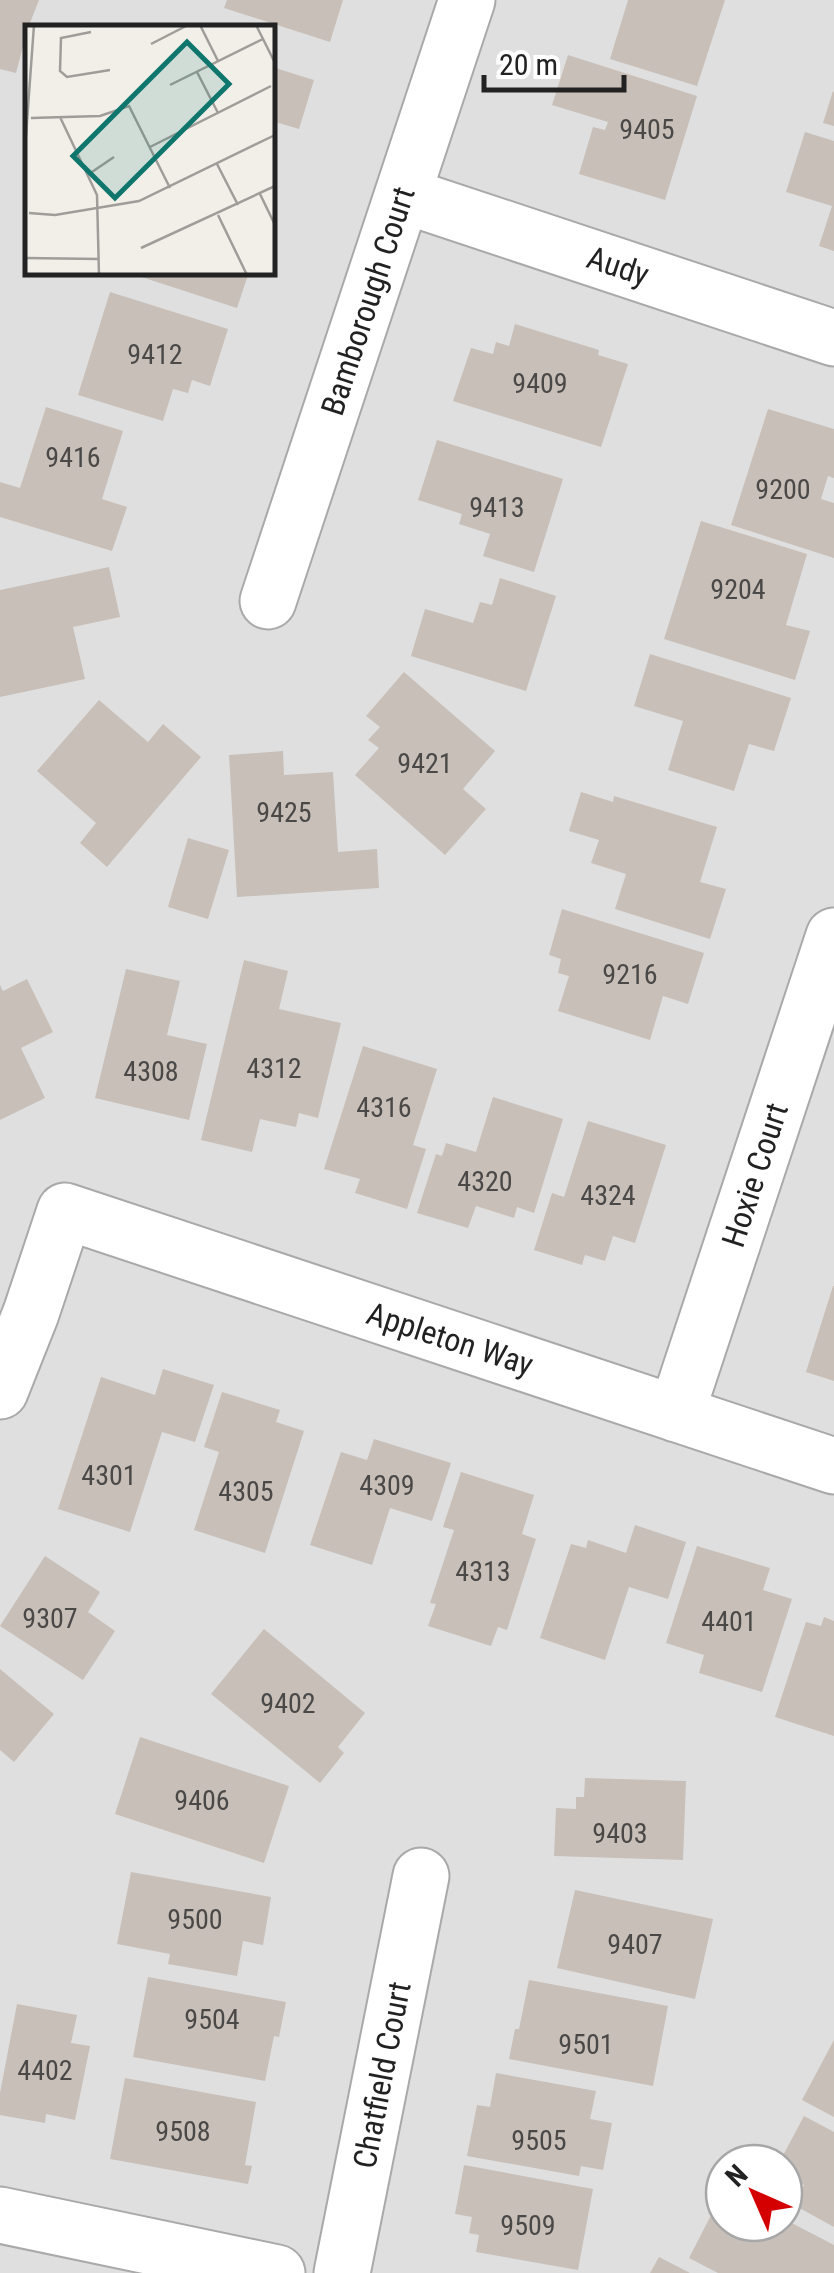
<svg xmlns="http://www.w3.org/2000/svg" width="834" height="2273" viewBox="0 0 834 2273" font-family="'Roboto Condensed',sans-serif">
<rect width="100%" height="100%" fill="#f2efe9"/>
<path fill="#e0dfdf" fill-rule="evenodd" d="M0 0H834V2273H0ZM28 28H272V272H28ZM724 2163H784V2223H724Z"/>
<path fill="#c7bfb8" d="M0 0H39L28 28 16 73 0 69Z
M227 0H343L330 42 224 8Z
M628 0H725L697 86 610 59Z
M568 55 697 96 665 200 579 174 593 127 605 130 608 122 552 105Z
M272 67 314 80 299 129 272 121Z
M833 91 834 92V126L823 123Z
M805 132 834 141V251L819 246 832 206 786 192Z
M126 272H249L237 308Z
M110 292 228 329 210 386 192 380 188 393 173 389 163 421 78 395Z
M515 324 599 350 598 355 628 364 601 447 453 401 471 348 493 354 496 342 509 346Z
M46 407 123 431 102 499 127 507 112 551 0 517V482L20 488Z
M768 409 834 429V478L828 476 821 499 834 503V558L731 525Z
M437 440 563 479 534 572 483 556 490 534 459 524 462 514 418 500Z
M701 521 807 554 786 625 810 631 795 680 664 639Z
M109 567 120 617 73 627 85 679 0 697V590Z
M500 578 556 596 526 691 411 656 425 609 473 623 480 602 492 605Z
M650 654 791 698 774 751 749 744 734 791 668 770 683 721 634 706Z
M404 672 495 751 463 789 486 809 445 855 355 775 379 748 368 740 380 727 366 716Z
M99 700 148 742 163 724 201 757 107 867 80 843 96 823 37 771Z
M283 751 284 775 333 772 338 852 377 849 379 888 237 897 229 755Z
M581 792 613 802 614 796 717 827 700 882 726 889 710 939 615 909 626 874 591 863 599 840 569 831Z
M188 838 229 850 208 919 168 907Z
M562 909 704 953 688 1004 663 996 650 1040 558 1011 569 976 558 973 561 959 549 955Z
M244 960 288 971 279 1009 341 1023 318 1118 299 1113 296 1127 260 1119 252 1152 201 1140Z
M126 969 180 981 167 1035 207 1044 189 1120 95 1098Z
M27 979 53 1032 21 1048 45 1098 0 1120V985L3 991Z
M363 1046 437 1069 413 1145 426 1149 407 1209 355 1193 360 1179 324 1169Z
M493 1097 563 1119 534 1213 517 1207 514 1218 476 1206 468 1228 417 1213 436 1154 442 1156 446 1143 476 1152Z
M588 1121 666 1145 635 1243 613 1236 605 1261 585 1255 582 1265 534 1250 552 1193 564 1197Z
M833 1286H834V1381L806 1372Z
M163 1369 214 1385 195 1442 162 1432 130 1532 58 1509 101 1377 155 1395Z
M222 1392 280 1410 276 1422 304 1431 265 1553 194 1530 219 1452 204 1447Z
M374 1439 451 1463 432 1521 390 1508 372 1565 310 1545 341 1452 367 1460Z
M461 1472 534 1495 522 1534 536 1539 507 1630 498 1627 491 1646 428 1626 436 1604 430 1603 454 1530 443 1527Z
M635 1525 686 1542 668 1599 629 1587 605 1660 540 1638 571 1544 586 1548 588 1540 626 1553Z
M697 1546 770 1568 763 1590 792 1599 762 1692 699 1673 704 1655 666 1643Z
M45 1556 100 1592 88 1612 115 1631 83 1680 0 1626Z
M824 1617 834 1621V1736L775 1717 806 1622 821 1626Z
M264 1629 365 1713 338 1747 344 1753 320 1783 211 1694Z
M0 1669 54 1714 14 1762 0 1750Z
M140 1737 289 1786 264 1863 115 1814Z
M585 1778 686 1781 683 1860 554 1856 556 1808 576 1809V1797H584Z
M131 1872 271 1897 263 1945 243 1941 237 1976 168 1964 170 1954 117 1944Z
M575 1890 713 1919 695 1999 557 1968Z
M148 1977 286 2002 279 2037 274 2036 265 2081 133 2057Z
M529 1980 668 2006 653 2086 509 2059 515 2029H519Z
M17 2004 77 2015 71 2043 90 2046 75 2120 46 2114 45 2123 0 2115V2093Z
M834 2040V2117L802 2100Z
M496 2073 596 2091 590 2119 612 2123 603 2170 581 2166 579 2176 467 2156 477 2105 490 2107Z
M125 2078 256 2102 245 2165 252 2166 248 2184 110 2159Z
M804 2116 834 2132V2227L794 2205 804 2185 784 2174V2163H779Z
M464 2165 593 2189 578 2270 476 2252 479 2235 469 2233 472 2217 455 2214Z
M724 2190V2223H784V2219L834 2245V2273H718L689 2258Z
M659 2257 690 2273H650Z"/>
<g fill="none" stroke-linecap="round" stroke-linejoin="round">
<defs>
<path id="minor" d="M403 195 834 338
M268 601 467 0
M0 1391 31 1313 65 1211 834 1466
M676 1414 834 936
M0 2215 277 2273
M342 2273 421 1876"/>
</defs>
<use href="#minor" stroke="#a9a9a9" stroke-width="59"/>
<use href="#minor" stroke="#fff" stroke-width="55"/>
</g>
<g text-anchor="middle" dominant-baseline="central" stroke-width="8" stroke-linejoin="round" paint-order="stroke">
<g font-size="28" fill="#4b4948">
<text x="647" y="129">9405</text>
<text x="155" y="354">9412</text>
<text x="540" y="383">9409</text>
<text x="73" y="457">9416</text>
<text x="783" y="489">9200</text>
<text x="497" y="507">9413</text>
<text x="738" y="589">9204</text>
<text x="425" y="763">9421</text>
<text x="284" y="812">9425</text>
<text x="630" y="974">9216</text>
<text x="274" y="1068">4312</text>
<text x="151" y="1071">4308</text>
<text x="384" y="1107">4316</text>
<text x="485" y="1181">4320</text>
<text x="608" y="1195">4324</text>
<text x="109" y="1475">4301</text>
<text x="387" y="1485">4309</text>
<text x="246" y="1491">4305</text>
<text x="483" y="1571">4313</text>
<text x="50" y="1618">9307</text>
<text x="729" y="1621">4401</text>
<text x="288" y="1703">9402</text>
<text x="202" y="1800">9406</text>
<text x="620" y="1833">9403</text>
<text x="195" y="1919">9500</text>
<text x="635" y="1944">9407</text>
<text x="212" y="2019">9504</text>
<text x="586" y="2044">9501</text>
<text x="45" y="2070">4402</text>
<text x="183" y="2131">9508</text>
<text x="539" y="2140">9505</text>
<text x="528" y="2225">9509</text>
</g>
<g font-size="32" fill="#222" stroke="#fff">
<text transform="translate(618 266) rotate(18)">Audy</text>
<text transform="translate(368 301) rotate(-72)">Bamborough Court</text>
<text transform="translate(755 1175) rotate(-72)">Hoxie Court</text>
<text transform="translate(450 1339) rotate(18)">Appleton Way</text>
<text transform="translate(382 2075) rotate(-79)">Chatfield Court</text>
</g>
</g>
<g transform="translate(25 25)">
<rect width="250" height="250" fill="#f2efe9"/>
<path fill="none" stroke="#9f9d99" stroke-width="2.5" d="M175 0 193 36M231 0 250 38M66 7 36 13 35 46 42 52 85 45M126 19 163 0M172 47 193 88M145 60 238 14M35 92 72 170 74 250M6 93 75 91 104 81 145 163M125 122 246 61M0 124 9 0M192 139 213 180M64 149 89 132M235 169 250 200M4 188 30 190 114 176 250 110M193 190 222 250M116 223 250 161M0 233 74 234"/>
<path fill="#0f766e" fill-opacity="0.15" stroke="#0f766e" stroke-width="5" d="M162 17 204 59 90 173 48 131Z"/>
<rect width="250" height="250" fill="none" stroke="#222" stroke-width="5"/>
</g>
<g transform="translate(754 2193) rotate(315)"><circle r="48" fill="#ffffff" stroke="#a7a7a7" stroke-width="2.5"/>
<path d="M0-8L18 38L0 25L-18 38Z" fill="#d40000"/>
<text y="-15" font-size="28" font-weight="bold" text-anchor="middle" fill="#222222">N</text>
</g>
<path d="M484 75v15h140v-15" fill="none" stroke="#222222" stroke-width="5"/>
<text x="499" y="75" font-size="30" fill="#222222" stroke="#ffffff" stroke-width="8" paint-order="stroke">20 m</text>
</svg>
